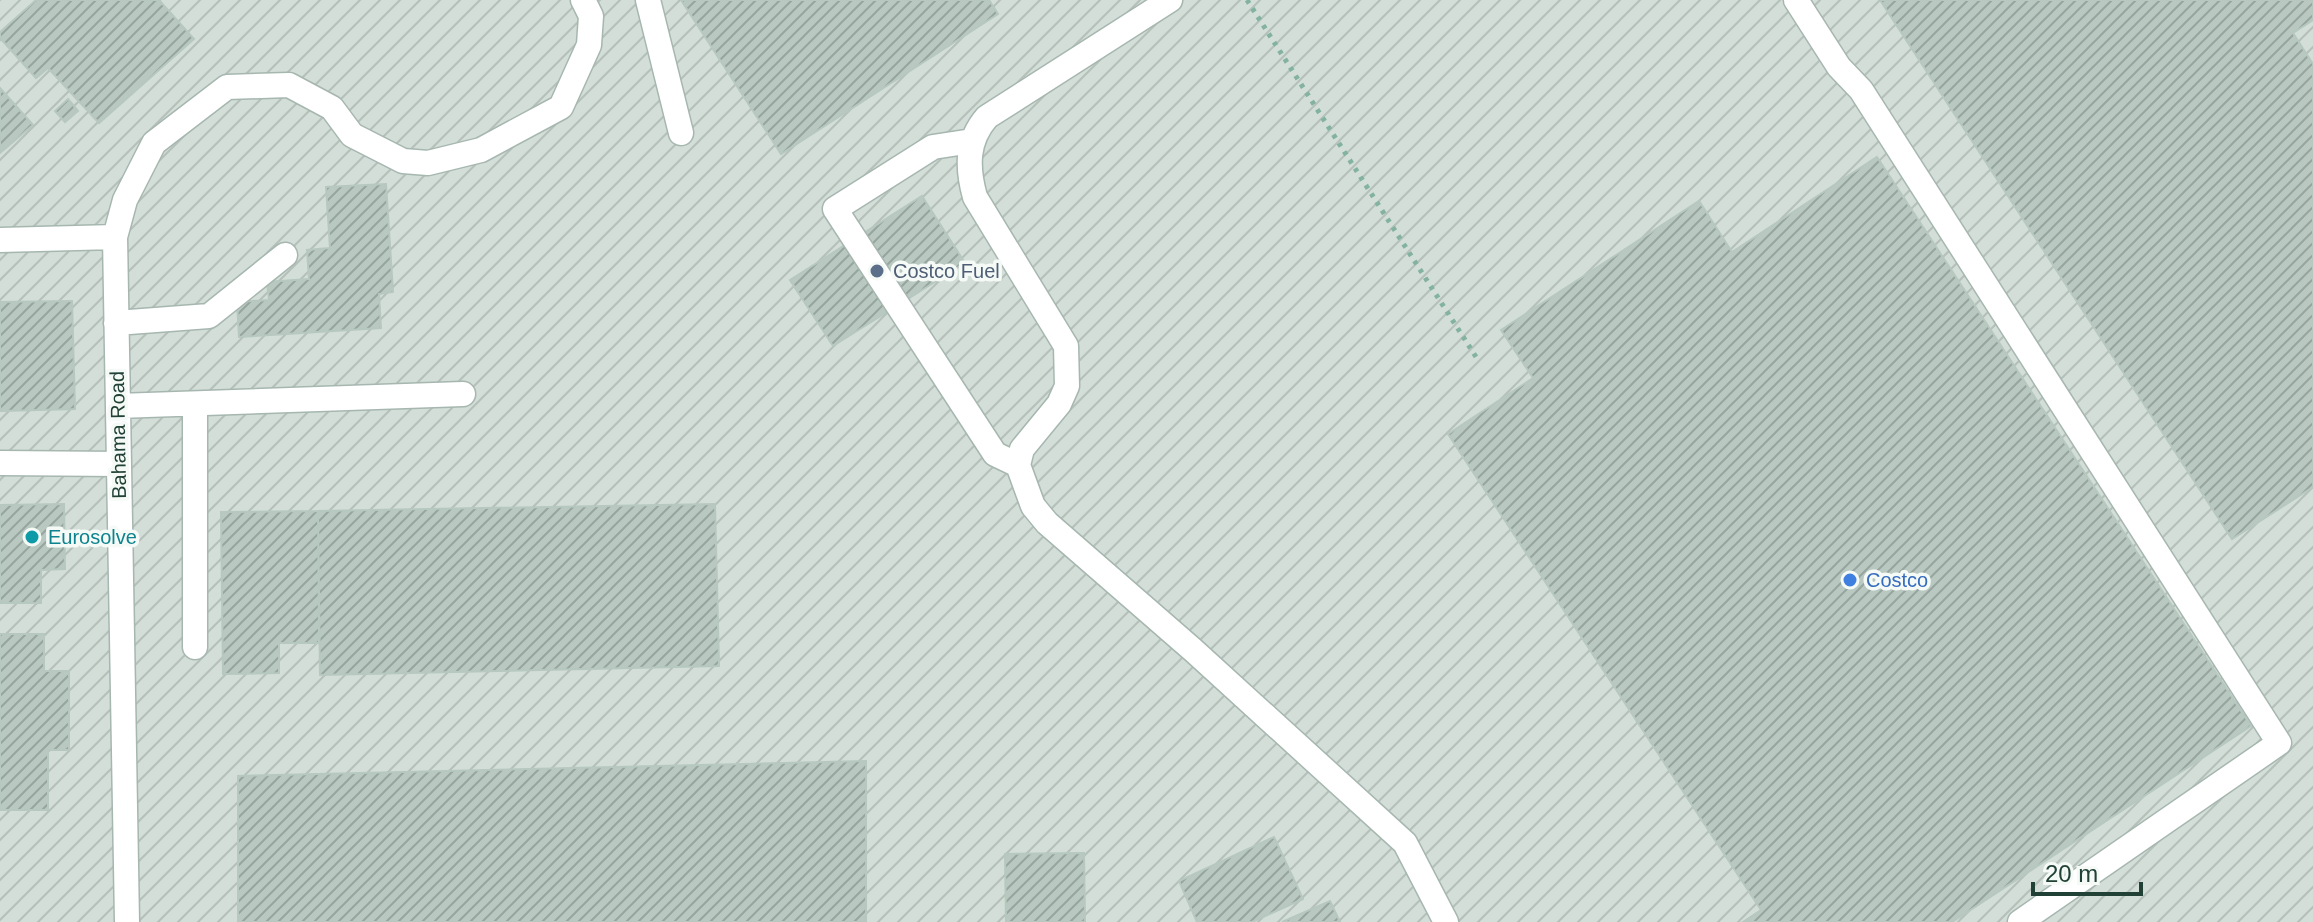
<svg xmlns="http://www.w3.org/2000/svg" width="2313" height="922" viewBox="0 0 2313 922" font-family="Helvetica,sans-serif">
<defs>
<pattern id="industrial-furrows" width="10" height="10" patternUnits="userSpaceOnUse" patternTransform="scale(2)"><rect width="10" height="10" fill="#d2ded7"/><path d="M-1 1l2-2M0 10L10 0M9 11l2-2" fill="none" stroke="#b4c0b9"/></pattern>
<pattern id="building-hatch" width="6" height="6" patternUnits="userSpaceOnUse" patternTransform="scale(2)"><rect width="6" height="6" fill="#b9c9c1"/><path d="M-1 1l2-2M0 6l6-6M5 7l2-2" fill="none" stroke="#96a59e"/></pattern>
</defs>
<rect width="100%" height="100%" fill="#e4eee9"/>
<path fill="url(#industrial-furrows)" d="M0 0H2313V922H0Z"/>
<path fill="url(#building-hatch)" stroke="#b6c8bf" stroke-width="2" d="M36 0H159L194 39 99 123 48 68 36 78 0 38V32Z
M681 0H989L998 14 781 154Z
M1880 0H2313V20L2293 33 2313 64V487L2232 539Z
M0 88 33 125 0 153Z
M68 99 78 111 65 122 55 111Z
M1877 157 2251 726 1952 922H1743L1761 910 1448 434 1533 378 1501 330 1699 201 1732 252Z
M386 184 393 292 379 294 381 328 239 337 237 302 269 300 267 282 309 279 307 250 330 248 326 187Z
M922 196 965 263 833 346 790 280Z
M72 301 75 409 0 411V302Z
M64 504 65 569 41 570V603H0V505Z
M715 504 719 666 320 675 318 511Z
M318 511 319 643H279V673L223 674 221 512Z
M0 634H44V671H69V750H48V810H0Z
M866 761V922H238V776Z
M1274 837 1303 899 1252 922H1197L1179 881Z
M1084 853 1085 922H1006L1005 854Z
M1330 901 1340 922H1282Z"/>
<g fill="none" stroke-linecap="round" stroke-linejoin="round">
<defs>
<path id="minor" d="M648 0 681 133
M1170 0 987 117C966 141 967 168 975 197L1066 346 1067 386 1059 404 1022 449 1018 465 1033 506 1047 523 1193 650 1405 843 1446 922
M1796 0 1839 67 1861 90 2279 743 2020 922
M972 141 933 147 835 209 995 454 1018 465
M0 240 115 237
M116 323 209 316 285 255
M195 404V647
M118 406 463 394
M0 463 119 464
M127 922 115 237 125 200 154 143 227 87 289 85 332 108 352 135 403 161 428 163 481 150 561 107 589 45 591 16 583 0"/>
</defs>
<use href="#minor" stroke="#a6b7b0" stroke-width="27"/>
<path stroke="#83b3a0" stroke-width="5" stroke-dasharray="4 6" stroke-linecap="butt" d="M1247 0 1478 360"/>
<use href="#minor" stroke="#fff" stroke-width="24"/>
</g>
<circle fill="#5c6f8a" stroke="#f5faf7" stroke-width="3" cx="877" cy="271" r="8"/>
<circle fill="#0f9aa8" stroke="#f5faf7" stroke-width="3" cx="32" cy="537" r="8"/>
<circle fill="#3f7fe0" stroke="#f5faf7" stroke-width="3" cx="1850" cy="580" r="8"/>
<g text-anchor="middle" dominant-baseline="central" stroke-width="7" stroke-linejoin="round" paint-order="stroke">
<g font-size="20" fill="#4e5e75" stroke="#f5faf7" text-anchor="start">
<text x="893" y="271">Costco Fuel</text>
</g>
<g font-size="20" fill="#224136" stroke="#f5faf7">
<text transform="translate(118 435) rotate(-91)">Bahama Road</text>
</g>
<g font-size="20" fill="#0d838f" stroke="#f5faf7" text-anchor="start">
<text x="48" y="537">Eurosolve</text>
</g>
<g font-size="20" fill="#366cbe" stroke="#f5faf7" text-anchor="start">
<text x="1866" y="580">Costco</text>
</g>
</g>
<path d="M2033 882v12h108v-12" fill="none" stroke="#224136" stroke-width="4"/>
<text x="2045" y="882" font-size="24" fill="#224136" stroke="#f5faf7" stroke-width="6" paint-order="stroke">20 m</text>
</svg>
